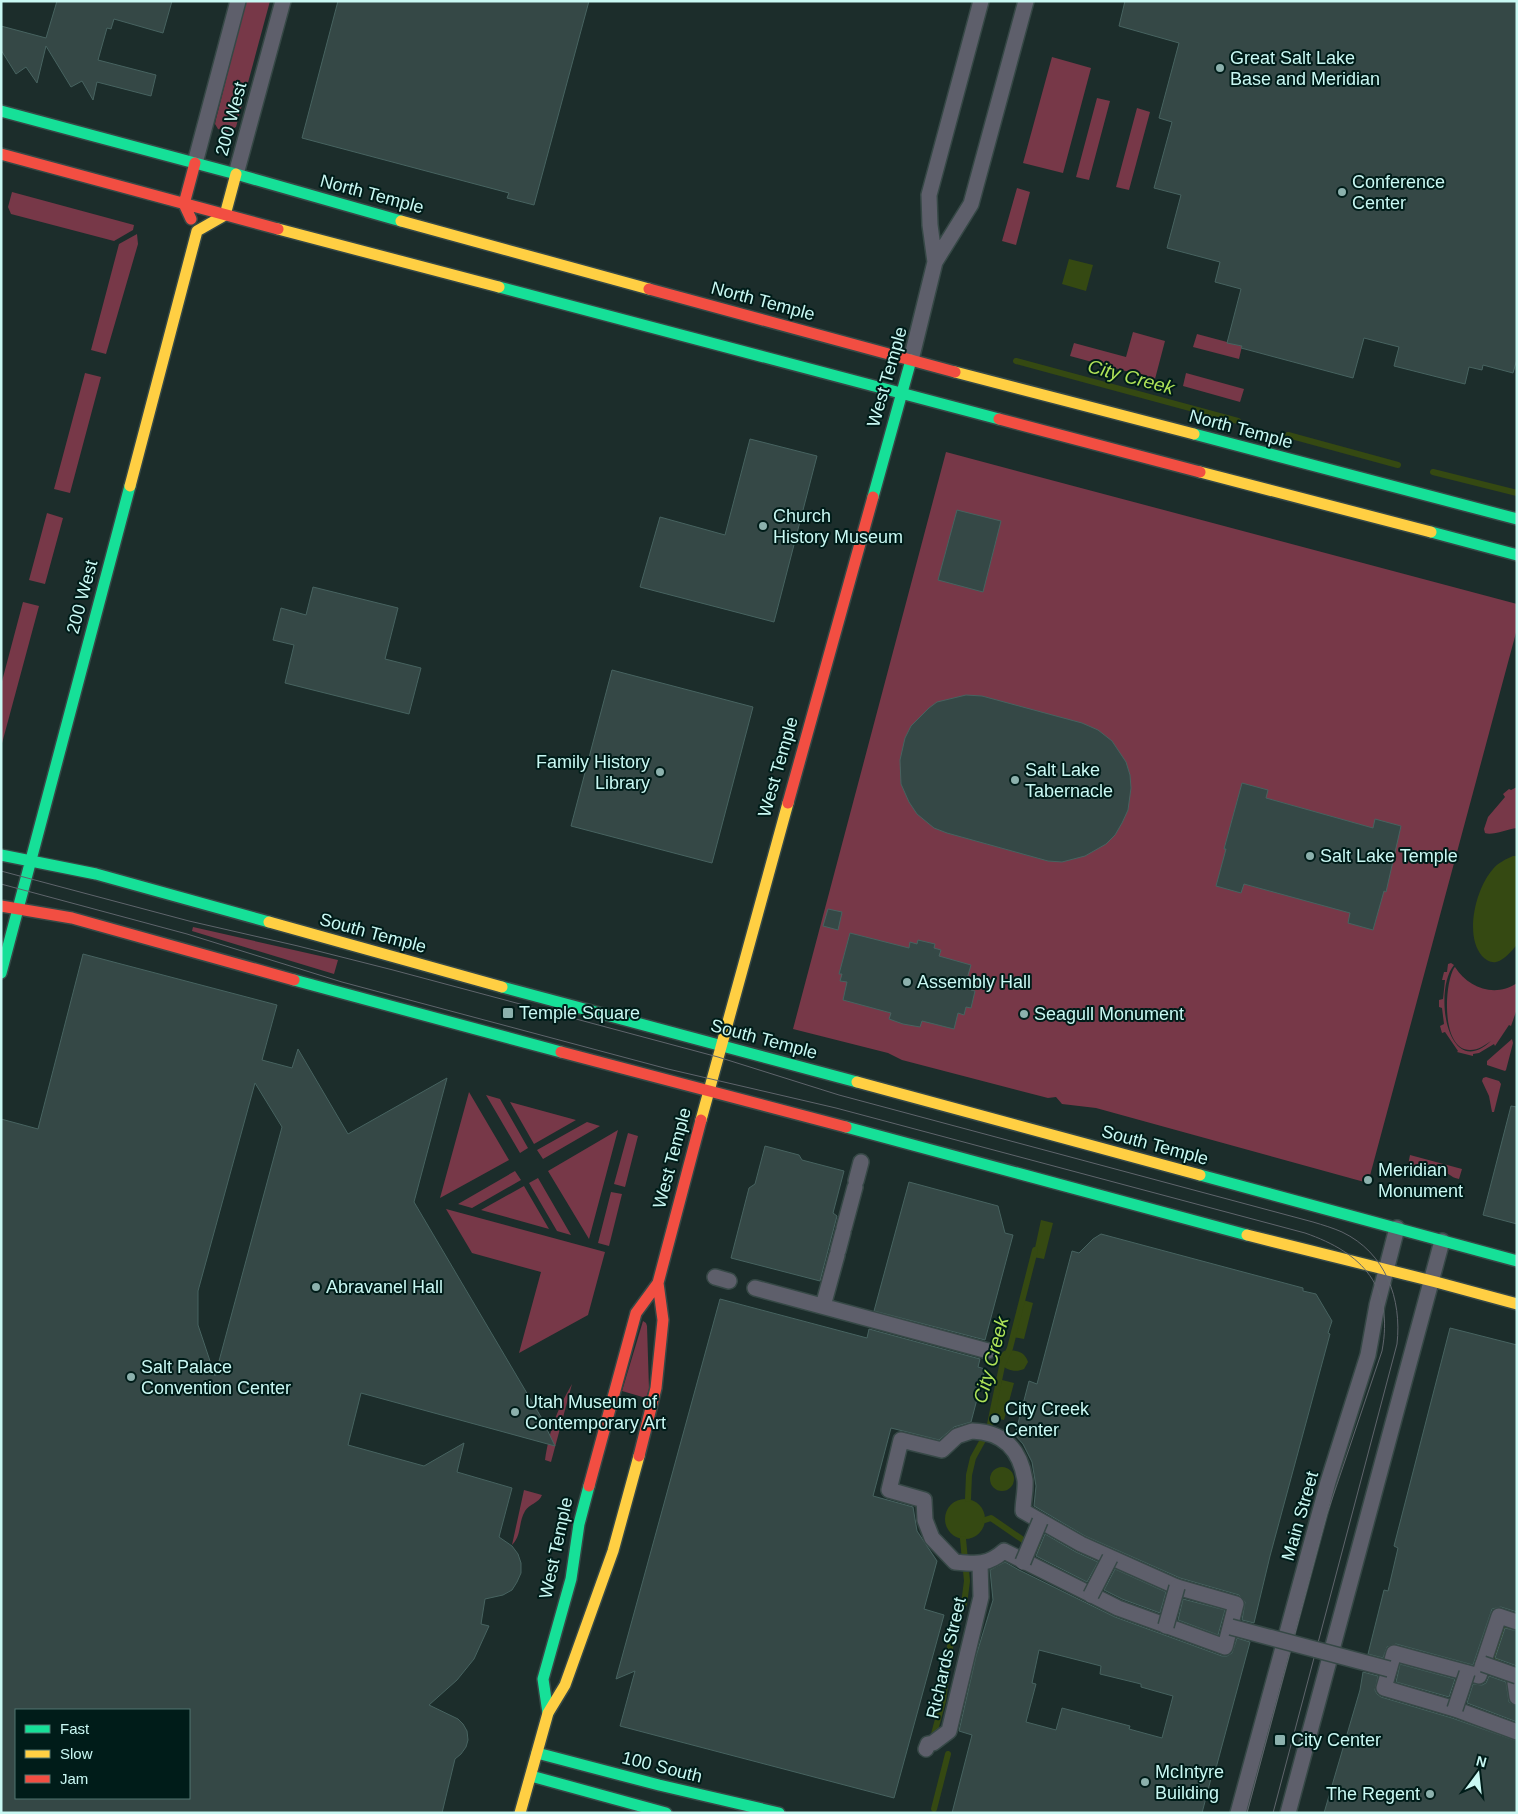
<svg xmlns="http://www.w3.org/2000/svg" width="1518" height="1814" viewBox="0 0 1518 1814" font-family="Helvetica,sans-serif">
<rect width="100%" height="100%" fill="#1c2d2b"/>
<path fill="#773848" d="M246 1H270L236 127 227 132 218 129 215 124 216 119Z
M1052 57 1091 68 1063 173 1023 163Z
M1097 98 1110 101 1089 180 1076 177Z
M1137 108 1150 112 1129 190 1116 187Z
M1017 188 1030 192 1016 245 1002 241Z
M12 192 134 225 133 230 114 241 11 214 8 207Z
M137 234 138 244 106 354 91 350 119 244Z
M1133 332 1165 341 1155 379 1070 356 1074 343 1126 357Z
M1197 334 1242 346 1239 359 1193 347Z
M85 373 101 377 70 493 54 489Z
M1186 373 1244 389 1240 402 1183 386Z
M946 452 1517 604V629L1368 1183 1096 1108 1062 1104 1056 1097 1048 1098 902 1060 888 1053 793 1029Z
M47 513 63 518 45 584 29 580Z
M23 602 39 606 1 747V685Z
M1517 787V828C1507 829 1492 836 1485 833L1484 829 1488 817 1505 797 1503 794 1509 789 1511 790Z
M193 927 338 960 334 974 192 931Z
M1451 963 1454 965C1433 990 1447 1082 1491 1041 1485 1045 1479 1050 1470 1050 1441 1050 1444 985 1454 968L1455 967C1468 988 1495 998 1517 983V1009L1511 1026 1509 1025 1495 1046 1494 1044 1479 1053 1473 1054V1056L1457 1052 1458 1051 1445 1032 1442 1033 1440 1026 1444 1024 1442 1008 1439 1007V1000L1443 999 1445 980H1442L1444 972H1447L1448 964Z
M1512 1039 1513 1043 1506 1070 1505 1071 1487 1065V1061Z
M1486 1077 1499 1081 1501 1084 1494 1112H1492L1489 1096 1482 1081 1483 1078Z
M469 1092 509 1160 440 1198Z
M486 1095 500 1099 528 1148 520 1153Z
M510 1102 576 1120 534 1144Z
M587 1122 600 1126 543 1159 537 1150Z
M618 1130 589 1239 548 1171Z
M628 1133 638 1136 625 1187 614 1184Z
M1410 1155 1462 1169 1459 1179C1451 1178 1445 1170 1437 1167 1427 1163 1418 1166 1408 1165Z
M515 1171 521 1180 472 1208 458 1204Z
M538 1178 571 1235 557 1231 529 1183Z
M524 1186 549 1229 481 1210Z
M611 1192 622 1194 609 1246 598 1243Z
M446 1209 605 1252 588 1315 519 1353 541 1272 472 1253Z
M643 1321 646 1323 647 1326 649 1389 646 1398 622 1391Z
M572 1384 551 1462 545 1460C550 1429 556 1412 572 1384Z
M524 1490 542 1495C539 1503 529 1504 525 1511 518 1523 522 1535 512 1545Z"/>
<path fill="#354912" d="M1069 259 1093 265 1086 291 1062 284Z
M1513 856H1517V945C1511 951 1505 960 1496 962 1491 963 1486 960 1482 956 1464 935 1476 888 1493 869 1498 863 1506 859 1513 856Z
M1041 1220 1053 1223 1044 1259 1033 1257Z
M1023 1300 1033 1303 1024 1339 1013 1337Z
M1009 1350C1018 1351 1025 1352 1028 1362L1024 1369C1015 1373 1007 1370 1000 1364L999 1356 1004 1351Z
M1002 1380 1014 1383 1004 1420 992 1417Z
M990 1479a12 12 0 1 1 24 0a12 12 0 1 1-24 0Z
M945 1519a20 20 0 1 1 40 0a20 20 0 1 1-40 0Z"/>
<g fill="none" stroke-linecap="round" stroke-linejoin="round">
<path stroke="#354912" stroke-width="6" d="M1016 361 1238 421
M1288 435 1398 465
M1433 472 1517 493
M968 1499 969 1475 973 1458 989 1429 1002 1366 1010 1348 1035 1250
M985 1520 991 1518 1026 1542 1046 1550
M1496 1670 1501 1627 1513 1626
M934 1734 943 1701 952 1631 964 1604 967 1581 963 1539
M934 1809 948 1754"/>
</g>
<path fill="#354846" stroke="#476360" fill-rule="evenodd" d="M57 1H172L163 33 114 19 111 29 107 28 98 60 156 75 151 96 97 82 93 100 82 81 71 87 46 46 37 83 26 67 16 74 1 50V26L46 38Z
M338 1H589L534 205 507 198 509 193 302 138Z
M1125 1H1517V359L1513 373 1483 365 1482 370 1469 367 1465 384 1394 366 1399 347 1364 338 1353 378 1241 348 1242 346 1227 343 1241 289 1215 282 1220 262 1167 248 1181 195 1154 188 1172 122 1159 118 1179 43 1119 26Z
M750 439 817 456 774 622 640 587 660 517 725 535Z
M957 510 1001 521 983 592 938 580Z
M313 587 398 608 385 659 421 668 409 714 285 683 294 645 273 640 281 608 306 615Z
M612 670 753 707 712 863 571 826Z
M966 695 982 696 1082 723 1098 730 1112 741 1126 762 1130 775 1131 788 1128 810 1122 823 1115 835 1106 844 1085 856 1062 862 1048 861 947 833 934 828 917 814 909 802 901 784 900 760 905 738 911 726 929 708 937 702Z
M1242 783 1268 790 1266 798 1373 828 1375 819 1401 826 1386 892 1384 891 1373 930 1348 923 1350 913 1244 884 1241 893 1216 886 1226 849H1224Z
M828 909 842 912 838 930 823 926Z
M850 933 909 948 910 942 917 944 918 940 935 944 934 948 941 950 939 956 971 965 966 982 973 984 971 990 975 991 971 1008 966 1007 964 1015 958 1013 954 1029 922 1021 920 1027 903 1024 889 1019 891 1013 843 1000 847 982 840 981 842 974H839Z
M83 954 277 1005 262 1060 292 1068 298 1049 348 1134 447 1078 414 1202 541 1417 555 1446 361 1393 348 1445 424 1466 464 1443 457 1472 512 1488 499 1537 512 1546 518 1554 521 1563V1573L517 1582 512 1590 503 1595 485 1599 481 1624 489 1626 474 1659 457 1680 429 1705 458 1719 463 1724 467 1731 468 1740 466 1747 461 1754 455 1759 442 1813H1V1119L38 1129ZM255 1083 282 1127 215 1376 198 1325V1291ZM16 1710H189V1798H16Z
M1511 1106 1517 1107V1224L1483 1215Z
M765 1146 799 1155 802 1160 844 1171 833 1213 837 1216 820 1281 731 1258 749 1188 755 1184Z
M909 1182 998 1206 1005 1233 1013 1235 985 1340 874 1311Z
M1101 1234 1303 1288V1291L1316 1294 1332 1321 1328 1333 1330 1334 1270 1556 1254 1623 1242 1620 1245 1602 1239 1595 1180 1578 1085 1536 1034 1506 1036 1486 1032 1462 1023 1444 1015 1435 1029 1381 1037 1384 1072 1251 1079 1253 1093 1239Z
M720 1299 867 1338 869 1329 980 1359 978 1367 985 1369 971 1422 954 1427 939 1440 891 1428 873 1496 913 1507 917 1531 937 1561 924 1609 944 1615 894 1798 620 1726 635 1671 616 1679Z
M1450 1328 1517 1345V1612L1501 1607 1492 1609 1473 1665 1396 1644 1387 1647 1383 1658 1368 1654 1384 1590 1388 1591 1398 1548 1394 1546Z
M1045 1534 1076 1552 1098 1562 1087 1582 1036 1556Z
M1005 1562 1019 1570 1115 1617 1222 1656H1227L1232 1653 1237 1638 1250 1642 1216 1768 1214 1767 1202 1813H952L972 1735 959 1731 976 1656 993 1600 990 1570ZM1039 1650 1101 1666 1100 1674 1141 1684V1687L1173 1696 1162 1738 1129 1729 1130 1726 1062 1708 1056 1730 1026 1722 1036 1684 1032 1683Z
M1115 1569 1166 1592 1160 1613 1122 1599 1104 1590Z
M1183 1599 1225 1610 1218 1635 1178 1620Z
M1505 1628 1517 1631V1666L1495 1658Z
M1400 1664 1455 1679 1449 1697 1396 1682Z
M1363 1672 1378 1676 1375 1690 1377 1694 1381 1697 1452 1718 1517 1741V1813H1324L1360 1690Z
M1489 1676 1506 1682 1509 1702 1517 1706V1722L1467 1703 1473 1684 1482 1685 1486 1683Z"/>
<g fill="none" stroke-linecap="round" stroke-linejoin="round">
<defs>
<path id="street" d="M195 163 238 1
M236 174 283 1
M935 262 971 204 1026 1
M911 360 935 262 930 225 929 195 981 1
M856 1181 861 1162
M844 1228 855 1187
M838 1251 843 1232
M715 1277 729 1281
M755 1288 988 1351
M823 1306 837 1255
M972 1431C1003 1432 1020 1449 1025 1480 1026 1490 1023 1501 1023 1511L1081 1544 1177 1587 1236 1604 1225 1647 1118 1608 1004 1551C987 1566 975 1564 955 1562L932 1538 925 1520 924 1500 889 1490 901 1440 942 1450 957 1436Z
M1517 1622 1499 1616 1479 1676 1394 1653 1384 1688 1455 1709 1517 1732
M1517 1677 1515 1683 1517 1697
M926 1749 928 1744 933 1743 949 1731 981 1597 980 1564
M1238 1813 1328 1482 1368 1355 1377 1305 1397 1228
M1288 1813 1442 1241"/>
<path id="fast" d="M1 111 236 174 401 221
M499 287 999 419
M1194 434 1517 519
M873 497 911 360
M1431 532 1517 555
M1 855 96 874 269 922
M1 973 130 486
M294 980 561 1052
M502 987 857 1082
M846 1127 1247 1235
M1200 1175 1517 1261
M548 1713 543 1679 571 1579 579 1524 589 1486
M537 1753 659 1785 779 1813
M531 1776 666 1813"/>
<path id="slow" d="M401 221 649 289
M278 229 499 287
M955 372 1194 434
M1200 472 1431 532
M130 486 197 231 225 215 236 174
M269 922 502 987
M857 1082 1200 1175
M701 1120 788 803
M1247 1235 1436 1282 1517 1304
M520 1813 548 1713 565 1685 613 1551 639 1456"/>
<path id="jam" d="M1 154 278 229
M191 219 184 204 195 163
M649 289 955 372
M999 419 1200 472
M788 803 873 497
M1 906 72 918 294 980
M561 1052 846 1127
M639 1456 656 1388 663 1320 658 1283 701 1120
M589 1486 636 1313 658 1283"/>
</defs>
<use href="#street" stroke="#364846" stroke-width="18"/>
<use href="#fast" stroke="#364846" stroke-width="14"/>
<use href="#slow" stroke="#364846" stroke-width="14"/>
<use href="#jam" stroke="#364846" stroke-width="14"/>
<use href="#street" stroke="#5e5f6b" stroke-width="15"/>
<use href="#fast" stroke="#16e098" stroke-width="11"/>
<use href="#slow" stroke="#ffcf43" stroke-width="11"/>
<use href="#jam" stroke="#f24e42" stroke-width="11"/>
<path stroke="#5f656c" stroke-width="1" d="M1 871 189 921 298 946 393 970 718 1057 839 1095 1313 1222C1323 1225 1333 1228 1342 1232 1386 1253 1402 1299 1397 1344L1273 1813
M1 884 187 934 342 982 668 1069 836 1108 1305 1233C1363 1253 1394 1287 1382 1351L1327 1514 1247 1813"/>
<defs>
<path id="street-bridge" d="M1023 1562 1040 1521
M1091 1595 1110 1558
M1166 1626 1177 1587
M1231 1627 1389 1669
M1483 1664 1517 1676
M1455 1709 1467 1673"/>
</defs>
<use href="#street-bridge" stroke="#364846" stroke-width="18" stroke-linecap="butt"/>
<use href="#street-bridge" stroke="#5e5f6b" stroke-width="15"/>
</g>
<g fill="#8cb1ad" stroke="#001c19" stroke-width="2">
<circle cx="1220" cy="68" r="5"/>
<circle cx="1342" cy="192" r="5"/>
<circle cx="763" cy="526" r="5"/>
<circle cx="660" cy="772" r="5"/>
<circle cx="1015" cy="780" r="5"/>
<circle cx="1310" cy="856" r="5"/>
<circle cx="907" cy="982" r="5"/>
<rect x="502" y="1007" width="12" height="12" rx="2.5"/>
<circle cx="1024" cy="1014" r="5"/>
<circle cx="1368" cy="1180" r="5"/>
<circle cx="316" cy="1287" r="5"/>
<circle cx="131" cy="1377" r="5"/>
<circle cx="515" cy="1412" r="5"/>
<circle cx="995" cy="1419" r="5"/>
<rect x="1274" y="1734" width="12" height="12" rx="2.5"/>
<circle cx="1145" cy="1782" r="5"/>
<circle cx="1430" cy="1794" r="5"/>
</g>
<g text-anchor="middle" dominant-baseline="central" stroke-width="4" stroke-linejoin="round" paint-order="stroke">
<g font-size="18" fill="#c9f8f3" stroke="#001c19" text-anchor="start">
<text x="1230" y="58">Great Salt Lake<tspan x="1230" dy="21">Base and Meridian</tspan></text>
<text x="1352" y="182">Conference<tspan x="1352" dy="21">Center</tspan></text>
<text x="773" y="516">Church<tspan x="773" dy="21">History Museum</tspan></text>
<text x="650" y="762" text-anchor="end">Family History<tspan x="650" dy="21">Library</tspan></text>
<text x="1025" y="770">Salt Lake<tspan x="1025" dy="21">Tabernacle</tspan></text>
<text x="1320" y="856">Salt Lake Temple</text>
<text x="917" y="982">Assembly Hall</text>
<text x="519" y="1013">Temple Square</text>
<text x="1034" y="1014">Seagull Monument</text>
<text x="1378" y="1170">Meridian<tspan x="1378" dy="21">Monument</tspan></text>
<text x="326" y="1287">Abravanel Hall</text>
<text x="141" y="1367">Salt Palace<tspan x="141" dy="21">Convention Center</tspan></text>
<text x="525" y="1402">Utah Museum of<tspan x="525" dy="21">Contemporary Art</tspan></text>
<text x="1005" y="1409">City Creek<tspan x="1005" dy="21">Center</tspan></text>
<text x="1291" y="1740">City Center</text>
<text x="1155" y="1772">McIntyre<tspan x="1155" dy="21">Building</tspan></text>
<text x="1420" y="1794" text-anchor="end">The Regent</text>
</g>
<g font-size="18" fill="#c9f8f3" stroke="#001c19">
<text transform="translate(231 119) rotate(-75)">200 West</text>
<text transform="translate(372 194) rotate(15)">North Temple</text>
<text transform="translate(763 301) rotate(15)">North Temple</text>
<text transform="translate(887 377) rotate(-74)">West Temple</text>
<text transform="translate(1241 429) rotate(15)">North Temple</text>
<text transform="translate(82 597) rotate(-75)">200 West</text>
<text transform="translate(778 767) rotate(-74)">West Temple</text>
<text transform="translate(373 933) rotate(15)">South Temple</text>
<text transform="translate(764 1039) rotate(15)">South Temple</text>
<text transform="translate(1155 1145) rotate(15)">South Temple</text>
<text transform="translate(672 1158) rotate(-75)">West Temple</text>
<text transform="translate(1300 1516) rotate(-74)">Main Street</text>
<text transform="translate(556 1548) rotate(-78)">West Temple</text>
<text transform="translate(946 1658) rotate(-77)">Richards Street</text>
<text transform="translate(662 1767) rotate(14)">100 South</text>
</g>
<g font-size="19" font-style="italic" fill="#b0e458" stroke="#001c19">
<text transform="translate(1131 377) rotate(15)">City Creek</text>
<text transform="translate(991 1360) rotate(-75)">City Creek</text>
</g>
</g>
<rect width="1518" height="1814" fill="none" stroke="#c9f8f3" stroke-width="5"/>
<rect x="15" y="1709" width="175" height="90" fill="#001c19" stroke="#507470"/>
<rect x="25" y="1725" width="25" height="8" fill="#16e098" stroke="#507470"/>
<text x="60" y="1734" font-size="15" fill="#c9f8f3">Fast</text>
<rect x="25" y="1750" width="25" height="8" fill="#ffcf43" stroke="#507470"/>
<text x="60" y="1759" font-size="15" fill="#c9f8f3">Slow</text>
<rect x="25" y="1775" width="25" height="8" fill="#f24e42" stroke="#507470"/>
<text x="60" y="1784" font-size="15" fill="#c9f8f3">Jam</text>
<g transform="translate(1478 1774) rotate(15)" stroke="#001c19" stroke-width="4" paint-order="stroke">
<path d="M0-4L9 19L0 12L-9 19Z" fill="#c9f8f3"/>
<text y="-8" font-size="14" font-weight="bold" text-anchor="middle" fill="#c9f8f3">N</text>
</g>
</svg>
